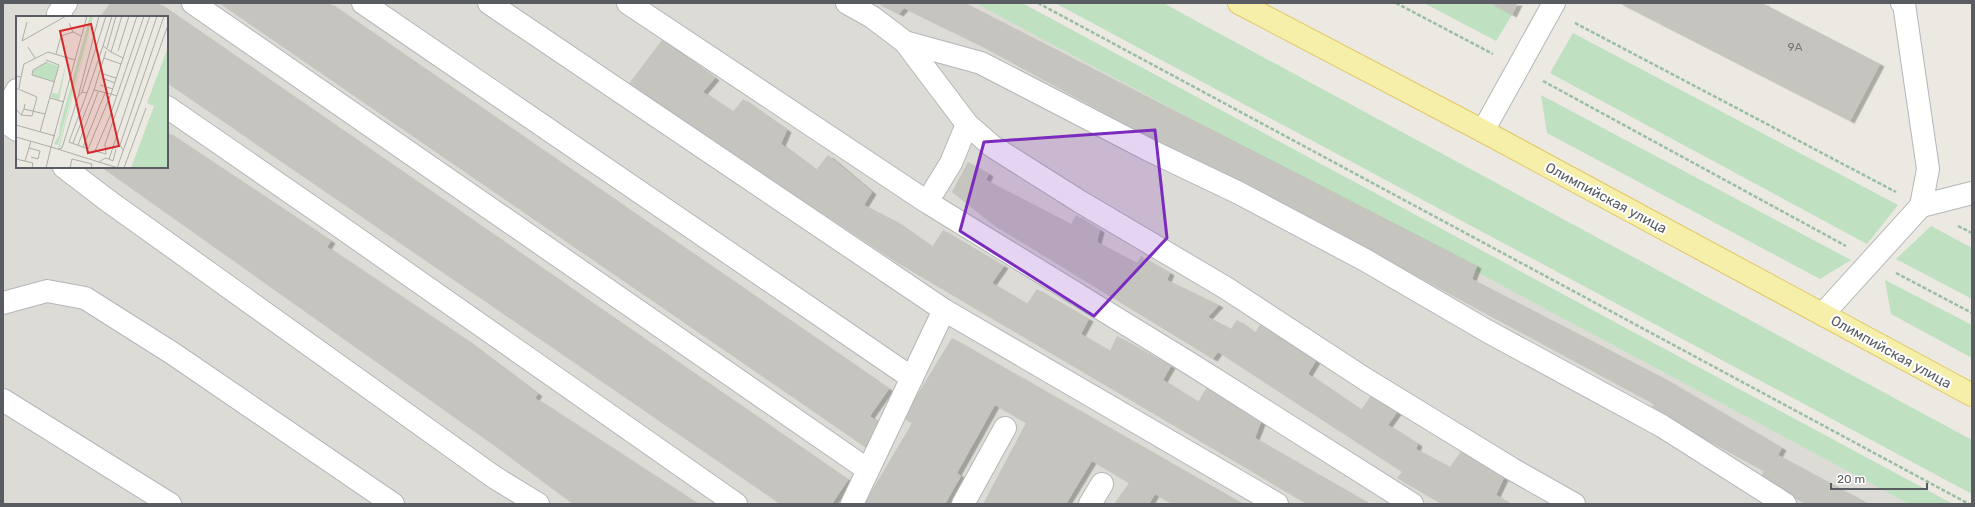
<svg xmlns="http://www.w3.org/2000/svg" width="1975" height="507" viewBox="0 0 1975 507" font-family="Rubik,sans-serif">
<defs>
<filter id="shadow"><feDropShadow dx="4.5" dy="2.5" stdDeviation="0" flood-color="#0004"/></filter>
</defs>
<rect width="100%" height="100%" fill="#ebe9e1"/>
<path fill="#dcdbd5" fill-rule="evenodd" d="M3 3H975L1909 504H3ZM17 17H167V167H17Z"/>
<path fill="#bfe0c1" d="M975 3H1022L1953 504H1909Z
M1055 3H1163L1972 440V494Z
M1424 3H1490L1512 15 1496 41Z
M1573 33 1898 205 1867 244 1550 73Z
M1541 95 1851 260 1820 279 1547 133Z
M1931 226 1972 248V299L1896 259Z
M1885 280 1972 325V358L1891 314Z"/>
<path fill="#c6c4be" filter="url(#shadow)" d="M110 3H158L848 480 832 504H780L167 83V17H100Z
M219 3H329L889 389 870 416 880 424 865 447Z
M877 3H965L1477 266 1472 279 1665 379 1782 448 1778 455 1869 504H1806L1760 478 1764 471 1650 409 1654 404 1352 241 1349 246 976 43 904 8 899 14Z
M1490 3H1518L1512 15Z
M1619 3H1765L1764 4 1880 64 1850 121Z
M662 40 715 78 703 92 733 112 743 99 787 130 781 144 816 170 828 155 872 192 864 205 895 221 932 247 943 230 1004 266 992 283 1027 304 1037 289 1089 319 1081 334 1110 351 1117 336 1171 366 1163 380 1198 402 1207 387 1262 420 1255 438 1370 504H1307L893 260 628 85Z
M167 132 331 241 327 247 466 340 538 394 535 398 698 504H573L492 444 101 167H167Z
M968 162 989 174 986 180 1071 224 1076 215 1100 230 1097 242 1137 263 1141 256 1170 273 1167 280 1219 305 1208 317 1231 329 1237 320 1255 333 1260 325 1317 359 1308 374 1361 410 1372 394 1398 411 1388 425 1418 444 1416 449 1450 467 1462 450 1504 478 1496 495 1511 504H1442L1397 478 1402 472 1218 352 1213 359 992 224 952 192Z
M952 338 1243 504H1172L1155 494 1149 504H1114L1129 483 1092 461 1066 504H983L1026 423 995 405 957 473 961 476 945 504H864L912 423 903 418Z"/>
<g fill="none" stroke-linecap="round" stroke-linejoin="round">
<defs>
<path id="minor" d="M193 3 868 470
M363 3 912 378
M489 3 944 310 852 504
M628 3 927 202
M847 3 872 17 905 42 967 124 951 163 927 202 1194 366 1412 504
M1902 3 1904 4 1928 169 1921 206
M61 17 58 14 66 3
M905 42 981 63 1149 150 1239 193 1365 260 1487 331 1662 426 1785 504
M167 107 332 221 736 504
M3 115 17 90
M3 120 17 130
M967 124 992 146 1079 201 1226 288 1365 379 1512 469 1574 504
M1483 131 1554 3
M64 167 107 200 494 477 538 504
M3 303 47 291 85 298 172 353 393 504
M944 310 1277 504
M1823 314 1921 206 1972 193
M3 400 170 504
M963 504 1005 428
M1090 504 1102 484"/>
<path id="major" d="M1239 3 1483 131 1972 395"/>
</defs>
<use href="#minor" stroke="#b3b6ba" stroke-width="24"/>
<use href="#major" stroke="#e2c762" stroke-width="24"/>
<path stroke="#98bea6" stroke-width="2.5" stroke-dasharray="4 2" stroke-linecap="butt" d="M1038 3 1969 504
M1396 3 1493 54
M1575 23 1896 192
M1543 81 1846 246
M1958 226 1972 233
M1896 273 1972 313"/>
<use href="#minor" stroke="#fff" stroke-width="22"/>
<use href="#major" stroke="#f6efaa" stroke-width="22"/>
</g>
<path fill="#7b2cbf" fill-opacity="0.2" stroke="#7b2cbf" stroke-width="3" stroke-linejoin="round" d="M1155 130 1167 238 1094 316 960 231 984 142Z"/>
<g text-anchor="middle" dominant-baseline="central" stroke-width="4" stroke-linejoin="round" paint-order="stroke">
<g font-size="12" fill="#747678">
<text x="1795" y="47">9А</text>
</g>
<g font-size="14" fill="#595c60" stroke="#fff">
<text transform="translate(1606 198) rotate(28)">Олимпийская улица</text>
<text transform="translate(1891 352) rotate(29)">Олимпийская улица</text>
</g>
</g>
<g transform="translate(16 16)">
<rect width="152" height="152" fill="#ebe9e1"/>
<path d="M74 0H77L42 129 38 128 43 119 44 109ZM78 0 44 129 46 130 42 132ZM152 31V152H115L138 90 131 87ZM51 44 43 84 35 81 36 77 42 78ZM31 46 42 50 38 65 17 59V55Z" fill="#bfe0c1"/>
<path fill="none" stroke="#adada9" stroke-width="1" d="M128 0 94 100 79 135 90 138 89 128 134 0M11 6 6 25 50 0M53 7 57 16 65 20M87 30 96 0M12 31 19 42M91 32 100 0M102 35 113 0M40 38 45 20 57 16M88 42 105 48M107 42 121 0M31 46 17 54 16 59 39 66M87 58 100 62M0 60 5 61 3 72M5 61 8 48 32 36 59 44M86 62 99 67M84 69 97 73M0 72 21 81 16 100 5 99M78 74 90 35M66 76 90 0M101 80 95 78 107 42 95 36 106 0M62 81 83 0M34 82 48 86M9 88 8 93 29 98M0 93 5 99 8 93M0 109 39 120M24 116 43 49 30 44M0 121 35 131 71 0M57 127 78 74 95 78 72 133 53 126 71 77M62 129 82 76M67 131 89 77M13 132 24 135 22 143 15 141M42 133 46 132 62 81 66 76 71 77 87 30 95 36M107 134 104 129 148 0M0 143 17 147 16 152M93 143 97 145 100 133M9 145 15 125M83 146 89 142 93 143 141 0M30 152 35 131 102 152M54 152 56 143 76 148 75 152M101 152 152 9M108 152 130 92"/>
<path fill="#d62828" fill-opacity="0.15" stroke="#d62828" stroke-width="2" d="M75 8 103 130 72 137 44 15Z"/>
<rect width="152" height="152" fill="none" stroke="#595c60" stroke-width="2"/>
</g>
<rect width="1975" height="507" fill="none" stroke="#595c60" stroke-width="8"/>
<path d="M1831 483v6h96v-6" fill="none" stroke="#595c60" stroke-width="2"/>
<text x="1837" y="483" font-size="12" fill="#595c60" stroke="#ffffff" stroke-width="3" paint-order="stroke">20 m</text>
</svg>
